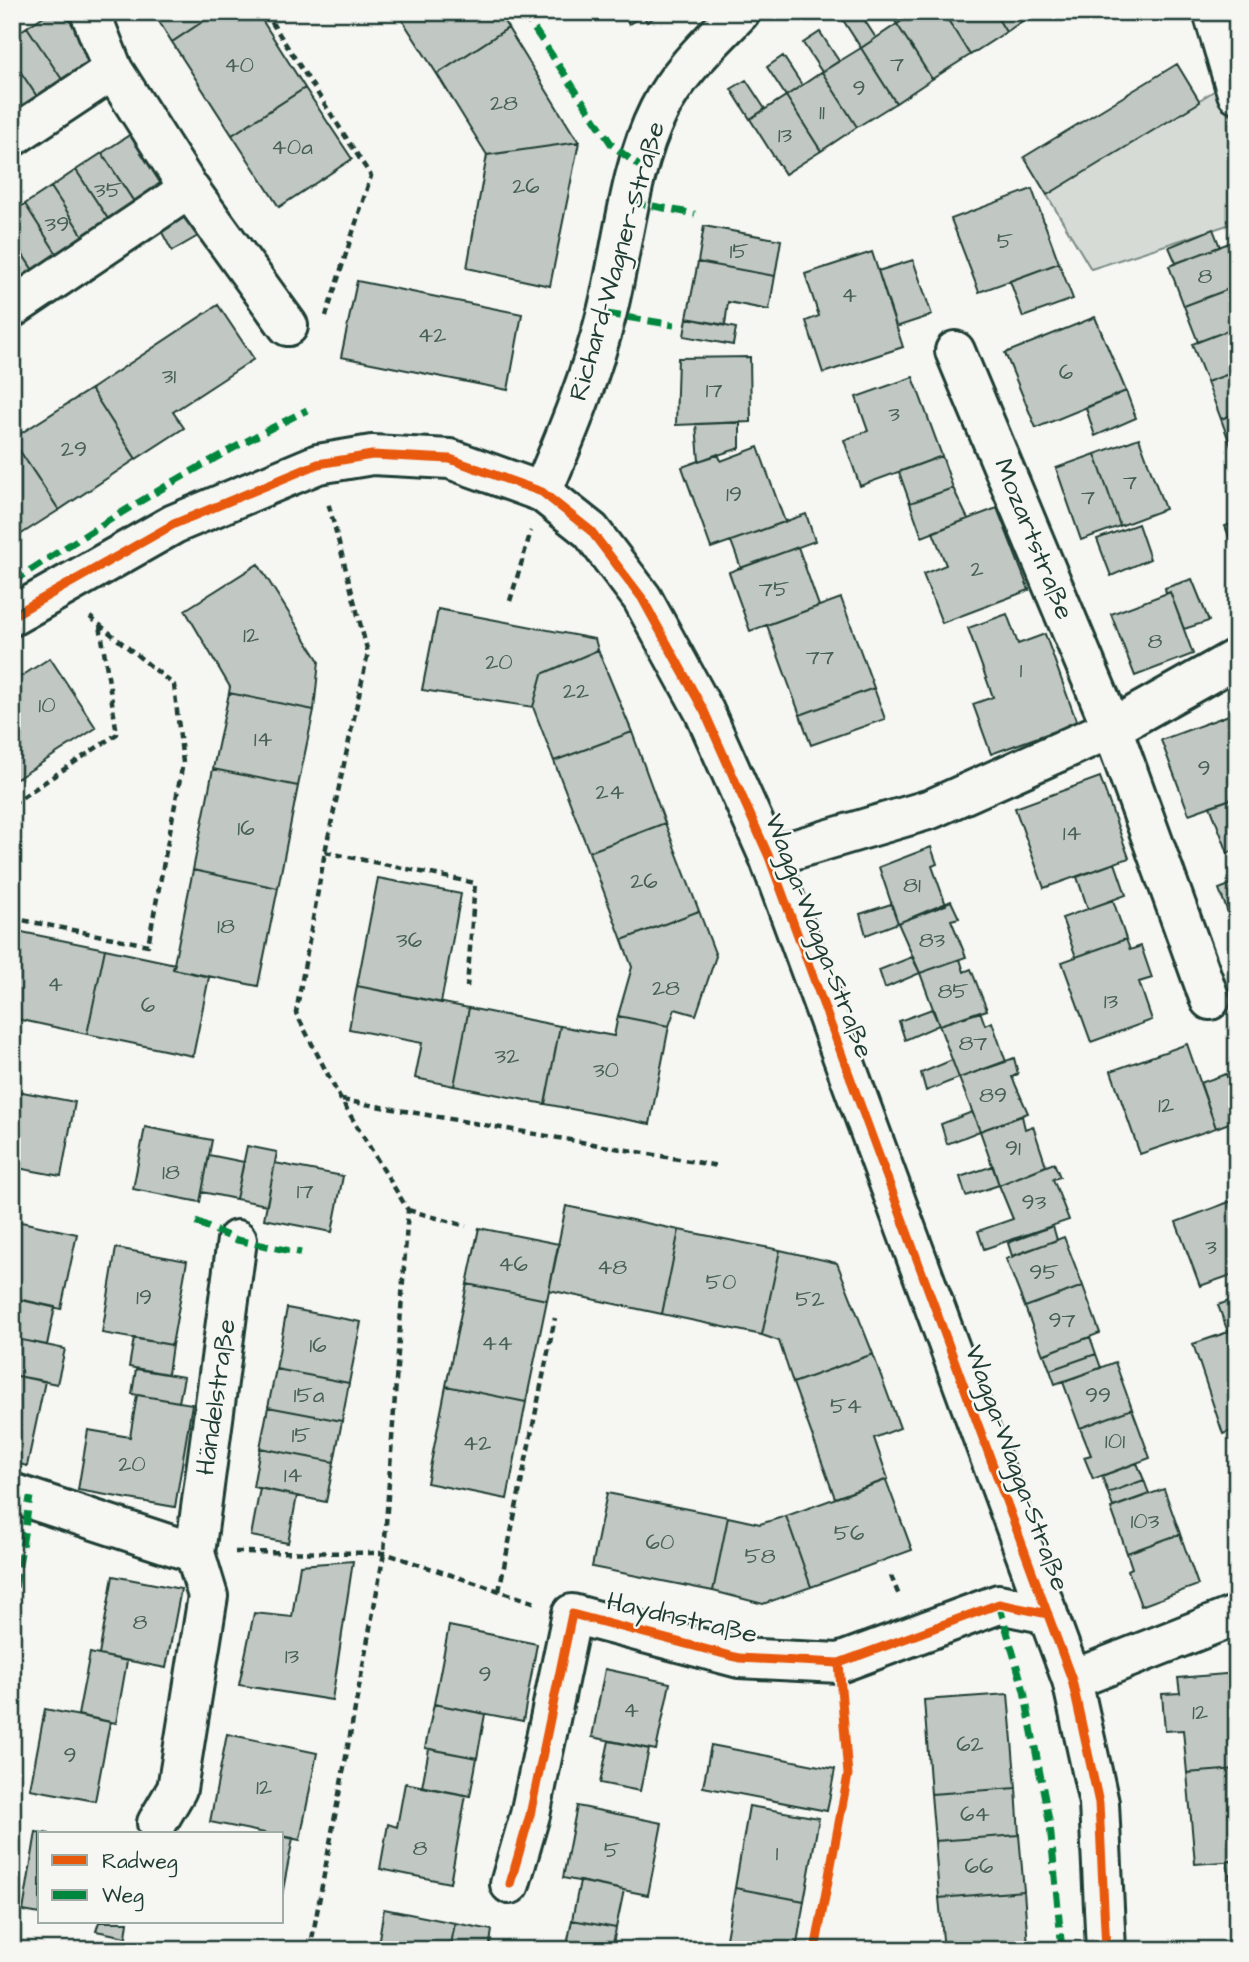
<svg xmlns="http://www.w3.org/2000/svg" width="1249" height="1962" viewBox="0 0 1249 1962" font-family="'Architects Daughter',sans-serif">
<rect width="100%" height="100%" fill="#f6f6f2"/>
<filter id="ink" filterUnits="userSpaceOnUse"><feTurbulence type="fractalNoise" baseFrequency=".0143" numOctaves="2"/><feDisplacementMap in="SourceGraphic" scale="14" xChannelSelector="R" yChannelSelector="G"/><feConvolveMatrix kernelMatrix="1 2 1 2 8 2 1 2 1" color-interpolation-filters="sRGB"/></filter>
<g filter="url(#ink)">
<path fill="#d6dbd6" stroke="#7a8c85" stroke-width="2" d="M1222 86 1237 136V222L1091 269 1047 195Z"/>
<path fill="#c1c8c3" stroke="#1f3d34" stroke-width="2" d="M50 12H64L98 64 65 84 27 27Z
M153 12H217L172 42Z
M217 12H257L305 88 232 135 172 42Z
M397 12H498L508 28 437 74Z
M622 12H662L647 22 643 15 629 24Z
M855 12H859L876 38 861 48 843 20Z
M889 12H914V13L897 24Z
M943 12 970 55 932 79 897 24 916 12Z
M943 12H994L1006 32 970 55Z
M994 12H1036L1006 32Z
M897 24 932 79 896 103 861 48Z
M27 27 65 84 40 101 12 59V37Z
M508 28 572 132 579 142 487 155 437 74Z
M820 32 839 61 822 72 803 43Z
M861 48 896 103 857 127 822 72Z
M783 56 802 85 786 96 767 67Z
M12 59 40 101 12 119Z
M1177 64 1200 102 1047 195 1024 157Z
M822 72 857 127 821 151 786 96Z
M746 80 765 109 750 119 731 89Z
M305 88 352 159 279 207 232 135Z
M786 96 821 151 785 174 750 119Z
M134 132 172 190 140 211 102 153Z
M579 142 550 286 467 268 487 155Z
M102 153 140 211 114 228 76 170Z
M76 170 114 228 89 245 51 187Z
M51 187 89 245 62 262 25 204Z
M1032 189 1059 263 979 292 951 219Z
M25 204 62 262 38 278 12 238V212Z
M183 211 198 236 172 251 158 225Z
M704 226 781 240 775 276 698 262Z
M1213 229 1220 247 1176 263 1169 247Z
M12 238 38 278 12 294Z
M1237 240V286L1184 306 1169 266Z
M872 252 903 347 823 373 806 321 819 316 805 274Z
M913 260 932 315 896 327 878 271Z
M698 262 775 276 769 310 728 302 725 325 687 318Z
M1059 263 1073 299 1023 317 1010 281Z
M357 281 522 314 508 390 341 357Z
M1237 286V327L1198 342 1184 306Z
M218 305 254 359 173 412 184 428 136 459 91 389Z
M1095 317 1126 391 1036 428 1005 353Z
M687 318 736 328 733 345 684 336Z
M1237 327V371L1207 382 1192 344Z
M750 357 751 422 676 425 678 358Z
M1237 371V413L1221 419 1207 382Z
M913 377 942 456 860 486 844 440 868 431 856 397Z
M91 389 136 459 59 510 12 439Z
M1126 391 1136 418 1095 436 1086 408Z
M1237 413V457H1235L1221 419Z
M740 422V448L699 461 696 424Z
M1139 438 1165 509 1120 526 1095 454Z
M12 439 59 510 12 540Z
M758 447 785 522 711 548 682 467 718 454 721 461Z
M1095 454 1120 526 1081 540 1056 468Z
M942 456 953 488 910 503 899 472Z
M953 488 968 519 922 537 910 503Z
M997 508 1029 590 942 623 923 574 946 565 933 532Z
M806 514 815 541 741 568 731 541Z
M1237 522V557L1225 526Z
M1138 524 1150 559 1111 576 1097 539Z
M798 547 819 606 750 631 729 572Z
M258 564 319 661 314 710 229 693 230 687 185 610Z
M1192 579 1209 621 1184 629 1170 592 1166 594 1165 588Z
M1170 592 1193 654 1135 676 1111 614Z
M841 598 874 688 800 715 767 625Z
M438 609 595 639 598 650 542 674 533 707 422 690Z
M1007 614 1018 644 1045 634 1077 723 991 754 973 704 993 697 968 628Z
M598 650 632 732 554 761 533 707 542 674Z
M50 658 96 728 12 782V682Z
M874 688 885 719 811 745 800 715Z
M229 693 314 710 298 786 213 769Z
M1237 712V797L1189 814 1161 740Z
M632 732 665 823 589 852 554 761Z
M213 769 298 786 278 888 193 870Z
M1100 777 1129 858 1044 888 1015 808Z
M1237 797V849L1228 853 1210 806Z
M665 823 699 911 622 940 589 852Z
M931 847 937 864 932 866 946 905 898 923 879 867Z
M1115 863 1126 895 1088 909 1077 877Z
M193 870 278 888 258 986 173 969Z
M378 878 461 894 441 1003 357 986Z
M1237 882V936L1219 889Z
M1113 900 1126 939 1076 957 1062 918Z
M951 901 959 918 951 920 966 957 920 973 898 923Z
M891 904 898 923 866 935 860 914Z
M699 911 716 956 696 1015 675 1009 669 1026 618 1016 632 967 622 940Z
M12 930 105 949 87 1034 12 1018Z
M1126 939 1130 950 1141 946 1152 978 1139 982 1152 1020 1091 1042 1062 962Z
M105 949 175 964 173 969 209 977 193 1056 87 1034Z
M912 957 920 973 885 988 879 970Z
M960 959 964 972 971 969 987 1010 939 1025 920 973Z
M357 986 469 1008 454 1086 415 1078 422 1043 349 1029Z
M469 1008 560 1026 545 1104 454 1086Z
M932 1009 939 1025 905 1040 899 1021Z
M980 1011 985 1025 992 1022 1006 1062 959 1078 939 1025Z
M618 1016 669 1026 650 1124 545 1104 560 1026 614 1036Z
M1187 1044 1216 1128 1140 1154 1111 1071Z
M1014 1058 1018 1074 1012 1077 1028 1113 980 1131 959 1078Z
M952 1060 959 1078 926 1091 921 1073Z
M1226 1074 1237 1105V1120L1216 1128 1200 1083Z
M12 1090 75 1102 61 1176 12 1167Z
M972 1112 980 1131 947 1144 941 1124Z
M1022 1116 1025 1129 1033 1126 1046 1166 999 1185 980 1131Z
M145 1127 212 1140 200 1202 133 1189Z
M247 1146 277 1152 267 1205 236 1199Z
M209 1155 244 1162 236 1199 202 1192Z
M275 1163 343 1176 332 1232 264 1219Z
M1054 1163 1060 1177 1053 1179 1069 1220 984 1249 978 1231 1013 1219 999 1185Z
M993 1166 999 1185 966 1196 960 1177Z
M1237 1199V1273L1200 1286 1176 1222Z
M566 1206 679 1230 662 1314 549 1290Z
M12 1220 77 1234 61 1309 12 1298Z
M1053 1226 1057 1240 1012 1256 1008 1243Z
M479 1228 559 1244 547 1300 467 1284Z
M679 1230 780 1250 762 1335 662 1314Z
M1064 1237 1083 1286 1025 1307 1006 1259Z
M116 1248 187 1261 172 1345 102 1333Z
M780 1250 837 1263 873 1354 793 1383 779 1341 762 1335Z
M467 1284 547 1300 526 1402 446 1386Z
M1083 1286 1100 1333 1043 1355 1025 1307Z
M14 1298 55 1307 47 1345 12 1338Z
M1237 1298V1329L1228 1332 1218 1305Z
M287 1308 361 1322 349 1383 276 1369Z
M1237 1329V1429L1223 1434 1193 1344Z
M1090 1337 1096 1354 1050 1370 1044 1354Z
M12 1338 65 1349 57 1384 12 1375Z
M134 1338 172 1345 168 1374 129 1367Z
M873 1354 900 1428 874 1438 888 1479 835 1498 793 1383Z
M1096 1354 1101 1368 1055 1384 1050 1370Z
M1115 1362 1132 1409 1080 1428 1063 1382Z
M136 1369 184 1377 179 1402 132 1394Z
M276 1369 349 1383 342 1421 268 1407Z
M12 1375 45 1381 27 1466 12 1462Z
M446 1386 526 1402 507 1499 427 1483Z
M137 1395 192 1404 175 1507 78 1490 88 1430 130 1437Z
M268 1407 342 1421 334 1462 260 1448Z
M1132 1409 1150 1458 1093 1479 1084 1457 1091 1455 1080 1428Z
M260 1448 334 1462 326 1502 253 1487Z
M1137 1463 1144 1480 1108 1493 1102 1476Z
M886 1480 912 1550 811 1587 786 1516Z
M1144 1480 1149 1494 1113 1507 1108 1493Z
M260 1488 297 1496 288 1543 251 1536Z
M1164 1489 1180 1534 1127 1553 1111 1508Z
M607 1493 728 1517 713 1591 592 1567Z
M786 1516 811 1587 763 1604 713 1591 728 1517 760 1524Z
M1180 1534 1198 1585 1141 1606 1128 1570 1132 1568 1127 1553Z
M353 1561 332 1700 239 1685 254 1613 292 1617 300 1565Z
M113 1576 181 1589 166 1668 99 1655Z
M449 1626 537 1644 523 1721 434 1704Z
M90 1653 127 1661 116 1723 78 1715Z
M605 1669 670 1683 656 1750 592 1737Z
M1237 1673V1769L1187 1773 1183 1730 1165 1731 1162 1694 1180 1693 1178 1678Z
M1008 1694 1016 1788 931 1794 924 1700Z
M434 1704 485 1714 477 1758 425 1748Z
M45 1709 110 1722 95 1801 30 1789Z
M227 1734 317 1753 300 1840 210 1822Z
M609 1741 649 1749 640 1791 600 1783Z
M711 1745 835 1769 827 1811 703 1787Z
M429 1749 477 1758 470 1796 422 1787Z
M1237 1769V1861L1195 1864 1187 1773Z
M405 1783 466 1795 450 1883 380 1869 388 1824 397 1827Z
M1016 1788 1019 1835 935 1841 931 1794Z
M577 1806 662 1823 648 1895 563 1878Z
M749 1806 819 1818 804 1901 735 1888Z
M36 1832 50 1834H40V1914L23 1911Z
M1019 1835 1024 1891 939 1898 935 1841Z
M282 1836 293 1838 282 1895Z
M1228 1861H1237V1950H1236Z
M580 1881 624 1890 616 1928 572 1920Z
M735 1888 804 1901 796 1950H724Z
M1024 1891 1028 1946 944 1950 939 1898Z
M384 1909 455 1923 450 1950H377Z
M572 1920 616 1928 612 1950H566Z
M99 1922H128L126 1937 96 1931Z
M455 1923 492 1930 489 1950H450Z
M1028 1946V1950H975Z"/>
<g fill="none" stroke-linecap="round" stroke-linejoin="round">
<defs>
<path id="minor" d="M90 12 113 70 189 189 288 326
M1213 12 1237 93
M12 137 113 70
M12 308 189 189
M955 351 1112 728 1210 1000
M542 492C567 434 592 373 607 312 623 248 629 169 659 110 678 72 711 42 740 12
M12 616 174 524 318 464 372 455 450 459 542 492 591 531 642 598 704 711 769 857 1072 1680 1099 1803 1106 1950
M769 857 931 809 1112 728 1237 658
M12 1493 195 1553
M1072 1680 1237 1615
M157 1823 177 1789 208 1596 195 1553 237 1240
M510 1884 530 1815 572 1614 739 1658 839 1663 999 1604 1048 1614"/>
</defs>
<use href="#minor" stroke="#1f3d34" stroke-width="44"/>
<path stroke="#1f3d34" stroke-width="4.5" stroke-dasharray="7 5" stroke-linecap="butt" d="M265 12 371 176 326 316
M510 601 531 531
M12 804 117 734 100 625
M325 852 475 883 467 987
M12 918 148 945 183 763 174 685 90 617
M342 1100 718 1166
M408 1210 466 1226
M235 1552 384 1553 536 1603
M891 1576 900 1598
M499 1591 555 1318
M310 1950 384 1553 408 1210 341 1100 296 1013 325 852 368 653 328 502"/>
<use href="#minor" stroke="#f6f6f2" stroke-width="38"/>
<path stroke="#00873e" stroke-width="7" stroke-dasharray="14 7" stroke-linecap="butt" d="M523 12 612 145 639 166
M1230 70 1237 65
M632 202 695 214
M607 314 674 325
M12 582C108 519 204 461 307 410
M12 1181 19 1182
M196 1222 237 1240 301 1253
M999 1604 1024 1691 1050 1825 1062 1950
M12 1608 30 1497"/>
<defs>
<path id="cycleway" d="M12 616 174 524 318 464 372 455 450 459 542 492 591 531 642 598 704 711 769 857 1072 1680 1099 1803 1106 1950
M510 1884 530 1815 572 1614 739 1658 839 1663 999 1604 1048 1614
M815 1950 848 1775 839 1663"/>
</defs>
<use href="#cycleway" stroke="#f6f6f2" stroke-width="13"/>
<use href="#cycleway" stroke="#e8590c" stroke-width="9"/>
</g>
</g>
<g text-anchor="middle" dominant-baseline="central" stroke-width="5" stroke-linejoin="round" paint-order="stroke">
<g font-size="23" fill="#486058">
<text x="897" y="64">7</text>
<text x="239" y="65">40</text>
<text x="859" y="88">9</text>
<text x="504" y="103">28</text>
<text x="822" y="112">11</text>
<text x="785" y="135">13</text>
<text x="292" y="147">40a</text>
<text x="526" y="186">26</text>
<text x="108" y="190">35</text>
<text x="57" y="224">39</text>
<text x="1005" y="241">5</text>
<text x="739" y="251">15</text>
<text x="1205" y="276">8</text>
<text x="849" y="295">4</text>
<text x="432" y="335">42</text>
<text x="1066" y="372">6</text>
<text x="169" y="376">31</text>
<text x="714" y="390">17</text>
<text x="894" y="414">3</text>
<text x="74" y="449">29</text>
<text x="1130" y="482">7</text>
<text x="734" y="494">19</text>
<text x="1088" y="497">7</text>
<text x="977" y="569">2</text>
<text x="774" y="589">75</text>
<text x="251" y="635">12</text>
<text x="1155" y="641">8</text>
<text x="820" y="657">77</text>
<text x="499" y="662">20</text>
<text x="1021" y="670">1</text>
<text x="576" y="691">22</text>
<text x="47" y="705">10</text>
<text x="263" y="739">14</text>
<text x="1204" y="768">9</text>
<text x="610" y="792">24</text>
<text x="246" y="828">16</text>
<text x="1072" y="833">14</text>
<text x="644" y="881">26</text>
<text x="912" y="885">81</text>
<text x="226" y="926">18</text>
<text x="409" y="940">36</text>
<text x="932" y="940">83</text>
<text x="55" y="984">4</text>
<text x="666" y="988">28</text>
<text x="953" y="991">85</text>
<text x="1111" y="1001">13</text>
<text x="148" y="1005">6</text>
<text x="973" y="1043">87</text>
<text x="507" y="1056">32</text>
<text x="606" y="1070">30</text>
<text x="993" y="1095">89</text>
<text x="1166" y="1105">12</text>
<text x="1013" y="1148">91</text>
<text x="171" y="1172">18</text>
<text x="305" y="1191">17</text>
<text x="1034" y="1202">93</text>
<text x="1211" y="1247">3</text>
<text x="513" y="1264">46</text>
<text x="612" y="1267">48</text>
<text x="1044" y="1272">95</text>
<text x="721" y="1282">50</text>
<text x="144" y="1297">19</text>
<text x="810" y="1299">52</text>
<text x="1062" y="1320">97</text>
<text x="497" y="1343">44</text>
<text x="318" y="1345">16</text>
<text x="309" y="1395">15a</text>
<text x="1098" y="1395">99</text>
<text x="846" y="1406">54</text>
<text x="301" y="1435">15</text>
<text x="1115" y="1441">101</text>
<text x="477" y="1443">42</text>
<text x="132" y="1464">20</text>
<text x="293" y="1475">14</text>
<text x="1145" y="1521">103</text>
<text x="849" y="1533">56</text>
<text x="660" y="1542">60</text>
<text x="760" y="1556">58</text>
<text x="140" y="1622">8</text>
<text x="292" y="1656">13</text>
<text x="485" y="1674">9</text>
<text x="631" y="1710">4</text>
<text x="1200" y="1712">12</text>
<text x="970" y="1744">62</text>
<text x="70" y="1755">9</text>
<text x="264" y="1787">12</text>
<text x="975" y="1814">64</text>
<text x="420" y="1848">8</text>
<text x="612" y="1850">5</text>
<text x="777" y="1853">1</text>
<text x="979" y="1866">66</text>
</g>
<g font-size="26" fill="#1f3d34" stroke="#f6f6f2">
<text transform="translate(617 261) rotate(-74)">Richard-Wagner-Straße</text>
<text transform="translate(1034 539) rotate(68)">Mozartstraße</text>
<text transform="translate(819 936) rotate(69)">Wagga-Wagga-Straße</text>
<text transform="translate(216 1397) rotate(-82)">Händelstraße</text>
<text transform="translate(1017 1468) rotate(70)">Wagga-Wagga-Straße</text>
<text transform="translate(682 1618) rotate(13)">Haydnstraße</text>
</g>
</g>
<rect width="1249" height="1962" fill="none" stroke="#f6f6f2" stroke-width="42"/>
<rect x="21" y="21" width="1207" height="1920" fill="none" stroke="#1f3d34" stroke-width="2.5" filter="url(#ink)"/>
<rect x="38" y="1832" width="245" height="91" fill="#f6f6f2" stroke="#a0aca6" stroke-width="2"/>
<rect x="52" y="1855" width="35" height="10" fill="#e8590c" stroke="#a0aca6" stroke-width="2"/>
<text x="102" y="1868" font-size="21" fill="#1f3d34">Radweg</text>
<rect x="52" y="1890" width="35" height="10" fill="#00873e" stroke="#a0aca6" stroke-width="2"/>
<text x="102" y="1902" font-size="21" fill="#1f3d34">Weg</text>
</svg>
